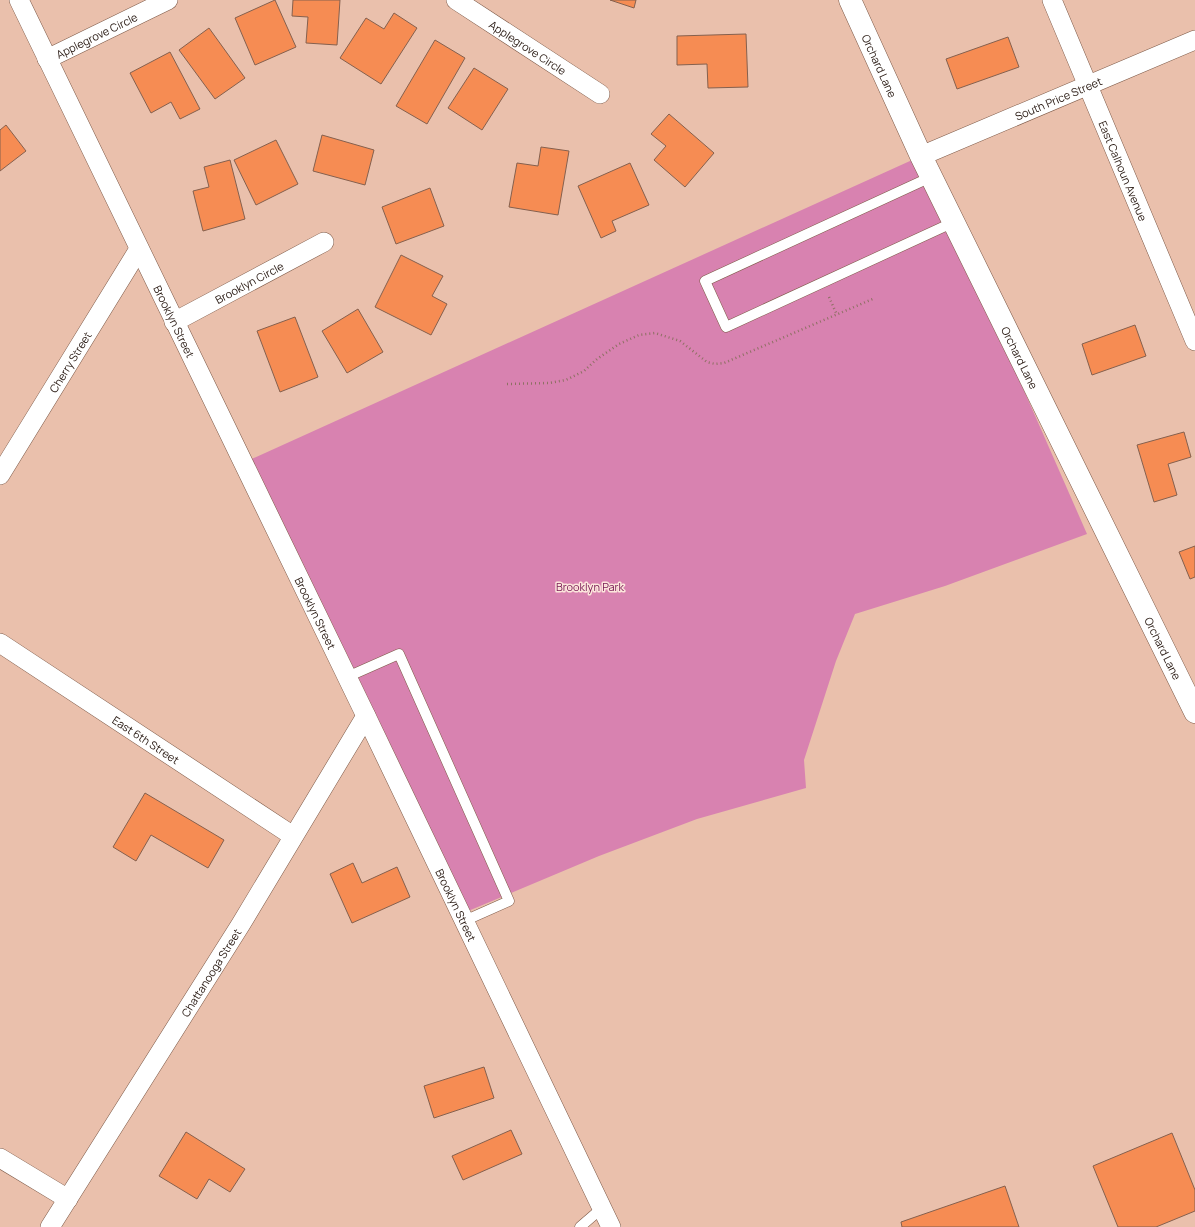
<svg xmlns="http://www.w3.org/2000/svg" width="1195" height="1227" viewBox="0 0 1195 1227" font-family="Manrope,sans-serif">
<rect width="100%" height="100%" fill="#eac0ac"/>
<path fill="#d882b0" d="M921 156 1087 534 945 586 855 614 836 661 804 760 806 788 697 819 599 856 461 914 243 463Z"/>
<path fill="#f68c53" stroke="#85604e" d="M275 0 296 47 255 65 235 18Z
M293 0H340L337 45 306 43 308 17 292 16Z
M610 0H636L634 8Z
M394 13 417 28 381 84 340 58 366 18 384 29Z
M209 28 245 78 215 99 179 50Z
M746 34 748 87 708 88 707 64 677 65V36Z
M1008 37 1019 67 957 89 946 59Z
M435 40 465 58 427 124 396 106Z
M170 52 200 109 180 119 171 102 151 113 130 73Z
M474 68 508 89 482 130 448 108Z
M669 114 714 153 685 187 654 160 666 146 651 134Z
M6 125 26 151 0 171V130Z
M322 135 374 150 365 185 313 171Z
M276 140 298 184 256 205 234 160Z
M541 147 569 151 558 215 509 207 517 163 538 166Z
M230 160 245 219 203 231 193 191 209 187 204 167Z
M630 163 649 205 612 221 616 231 601 238 578 186Z
M430 188 444 226 396 244 382 207Z
M401 255 443 276 432 296 447 304 431 335 375 307Z
M358 309 383 352 347 373 322 331Z
M295 317 318 377 280 392 257 331Z
M1135 325 1146 356 1092 375 1082 344Z
M1184 432 1191 457 1168 464 1177 495 1154 502 1137 445Z
M1195 546V577L1190 579 1179 552Z
M145 793 224 840 208 868 151 835 136 861 113 847Z
M353 863 362 883 397 867 410 897 352 923 330 874Z
M484 1067 494 1098 434 1118 424 1086Z
M511 1130 522 1154 463 1180 452 1156Z
M186 1132 245 1169 230 1192 209 1179 197 1199 159 1176Z
M1172 1133 1195 1190V1211L1156 1227H1118L1093 1166Z
M1005 1186 1019 1227H902L901 1222Z"/>
<g fill="none" stroke-linecap="round" stroke-linejoin="round">
<defs>
<path id="lane" d="M931 177 705 281 726 327 954 222
M347 677 399 654 509 901 464 921
M580 1227 602 1208"/>
<g id="street">
<path id="s1" d="M19 0 366 716 611 1227"/>
<path id="s2" d="M456 0 600 94"/>
<path id="s3" d="M1052 0 1195 341"/>
<path id="s4" d="M47 59 168 0"/>
<path id="s5" d="M921 156 1195 40"/>
<path id="s6" d="M174 322 324 242"/>
<path id="s7" d="M0 475 139 249"/>
<path id="s8" d="M0 643 293 836"/>
<path d="M0 1158 68 1199"/>
<path id="s9" d="M50 1227 241 924 366 716"/>
</g>
<g id="secondary">
<path id="s10" d="M850 0 921 156 1195 712"/>
</g>
</defs>
<use href="#lane" stroke="#7d5947" stroke-width="11"/>
<use href="#street" stroke="#7d5947" stroke-width="20"/>
<use href="#secondary" stroke="#7d5947" stroke-width="23"/>
<path stroke="#8e7063" stroke-width="2.5" stroke-dasharray="1 3" stroke-linecap="butt" d="M829 297 837 315
M507 384 549 383 566 380 584 371 597 359 619 344 639 335 655 333 680 341 707 362 715 364 724 363 875 298"/>
<use href="#lane" stroke="#fff" stroke-width="10"/>
<use href="#street" stroke="#fff" stroke-width="19"/>
<use href="#secondary" stroke="#fff" stroke-width="22"/>
</g>
<g text-anchor="middle" dominant-baseline="central" stroke-width="3" stroke-linejoin="round" paint-order="stroke">
<g font-size="11" fill="#271811" stroke="#fce6dc">
<text stroke="none"><textPath href="#s4" startOffset="55">Applegrove Circle</textPath></text>
<text stroke="none"><textPath href="#s2" startOffset="86">Applegrove Circle</textPath></text>
<text stroke="none"><textPath href="#s10" startOffset="72">Orchard Lane</textPath></text>
<text stroke="none"><textPath href="#s5" startOffset="149">South Price Street</textPath></text>
<text stroke="none"><textPath href="#s3" startOffset="185">East Calhoun Avenue</textPath></text>
<text stroke="none"><textPath href="#s6" startOffset="85">Brooklyn Circle</textPath></text>
<text stroke="none"><textPath href="#s1" startOffset="357">Brooklyn Street</textPath></text>
<text stroke="none"><textPath href="#s10" startOffset="396">Orchard Lane</textPath></text>
<text stroke="none"><textPath href="#s7" startOffset="133">Cherry Street</textPath></text>
<text stroke="none"><textPath href="#s1" startOffset="681">Brooklyn Street</textPath></text>
<text stroke="none"><textPath href="#s10" startOffset="720">Orchard Lane</textPath></text>
<text stroke="none"><textPath href="#s8" startOffset="175">East 6th Street</textPath></text>
<text stroke="none"><textPath href="#s1" startOffset="1005">Brooklyn Street</textPath></text>
<text stroke="none"><textPath href="#s9" startOffset="301">Chattanooga Street</textPath></text>
</g>
<g font-size="11" fill="#771753" stroke="#fce6dc">
<text x="590" y="586">Brooklyn Park</text>
</g>
</g>
</svg>
